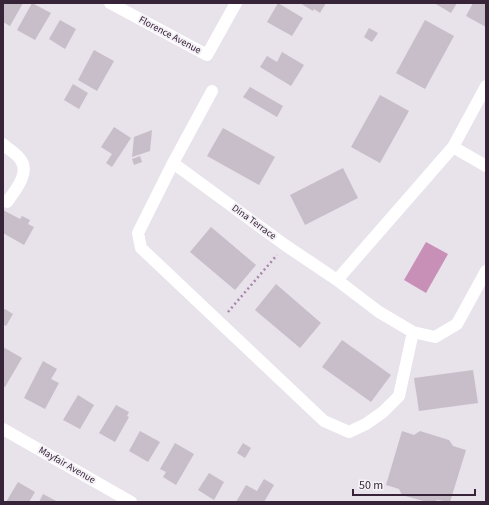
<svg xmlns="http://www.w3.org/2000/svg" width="489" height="505" viewBox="0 0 489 505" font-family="'Source Sans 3',sans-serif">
<rect width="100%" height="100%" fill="#e8e2ea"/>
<path fill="#c990b7" d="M426 242 448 254 426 293 404 280Z"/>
<path fill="#c7beca" d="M3 3H23L10 26 3 22Z
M32 3 51 13 35 40 17 30Z
M278 3 303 18 292 36 267 22Z
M300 3H326L320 13 314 9 313 11Z
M434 3H457L451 13Z
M473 3H486V27L466 16Z
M60 20 76 29 65 49 49 39Z
M425 20 454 36 425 89 396 73Z
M369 28 378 33 372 42 364 37Z
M94 50 114 61 97 91 78 80Z
M282 52 304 65 291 86 260 67 267 56 277 62Z
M73 84 88 93 79 109 64 100Z
M250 87 283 106 277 117 243 97Z
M380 95 409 111 380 163 351 147Z
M114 127 131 138 112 167 106 163 112 154 101 147Z
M223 128 275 157 259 185 207 156Z
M152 130 150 151 132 157 134 137Z
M140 156 142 162 134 165 132 159Z
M343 168 358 198 305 225 290 195Z
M3 210 20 219 22 216 30 220 28 224 34 227 24 245 3 233Z
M211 227 256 265 235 290 190 252Z
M276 284 321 323 300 348 255 310Z
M5 309 13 314 6 326 3 324V311Z
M342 340 391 375 371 402 322 367Z
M3 347 22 358 5 387 3 386Z
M43 361 57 369 51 379 59 383 45 409 24 398Z
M473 370 478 403 419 411 414 378Z
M78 395 94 405 80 429 63 420Z
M116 405 129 412 127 416 129 417 115 442 99 433Z
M140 431 160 442 148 462 129 451Z
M402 431 414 435 420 431 449 440 453 446 466 450 450 502 437 500 434 502H427L402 495 399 489 386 485Z
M175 443 194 454 176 485 163 477 166 472 160 469Z
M243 443 251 448 245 458 237 453Z
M209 473 224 482 214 500 198 490Z
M264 479 274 485 264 502H236L246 485 257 491Z
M18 482 35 492 29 502H6Z
M43 494 58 502H39Z"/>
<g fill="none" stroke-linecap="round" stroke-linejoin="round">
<path stroke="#a586aa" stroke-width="2.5" stroke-dasharray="2 3" stroke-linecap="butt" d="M228 312 277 255"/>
<path stroke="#fff" stroke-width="12" d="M110 3 207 55 236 3
M212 91 173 163 138 233 141 248 324 421 349 432 366 424 383 412 399 396 413 332
M3 144C8 149 16 153 20 159 31 172 15 191 7 202
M453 147 486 166
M173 163 285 245 337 280 379 312 413 332 435 337 457 324 486 271
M337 280 453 147 486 86
M3 429 131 502"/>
</g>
<g text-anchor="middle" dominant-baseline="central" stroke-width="4" stroke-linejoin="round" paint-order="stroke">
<g font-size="10" fill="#372439" stroke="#f5f2f7">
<text transform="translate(170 35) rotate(28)">Florence Avenue</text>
<text transform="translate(254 222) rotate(36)">Dina Terrace</text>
<text transform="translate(67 465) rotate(30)">Mayfair Avenue</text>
</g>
</g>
<rect width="489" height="505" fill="none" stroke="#372439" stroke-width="8"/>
<path d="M353 489v6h122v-6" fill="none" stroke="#372439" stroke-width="2"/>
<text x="359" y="489" font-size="12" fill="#372439" stroke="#f5f2f7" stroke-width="3" paint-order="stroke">50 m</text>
</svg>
